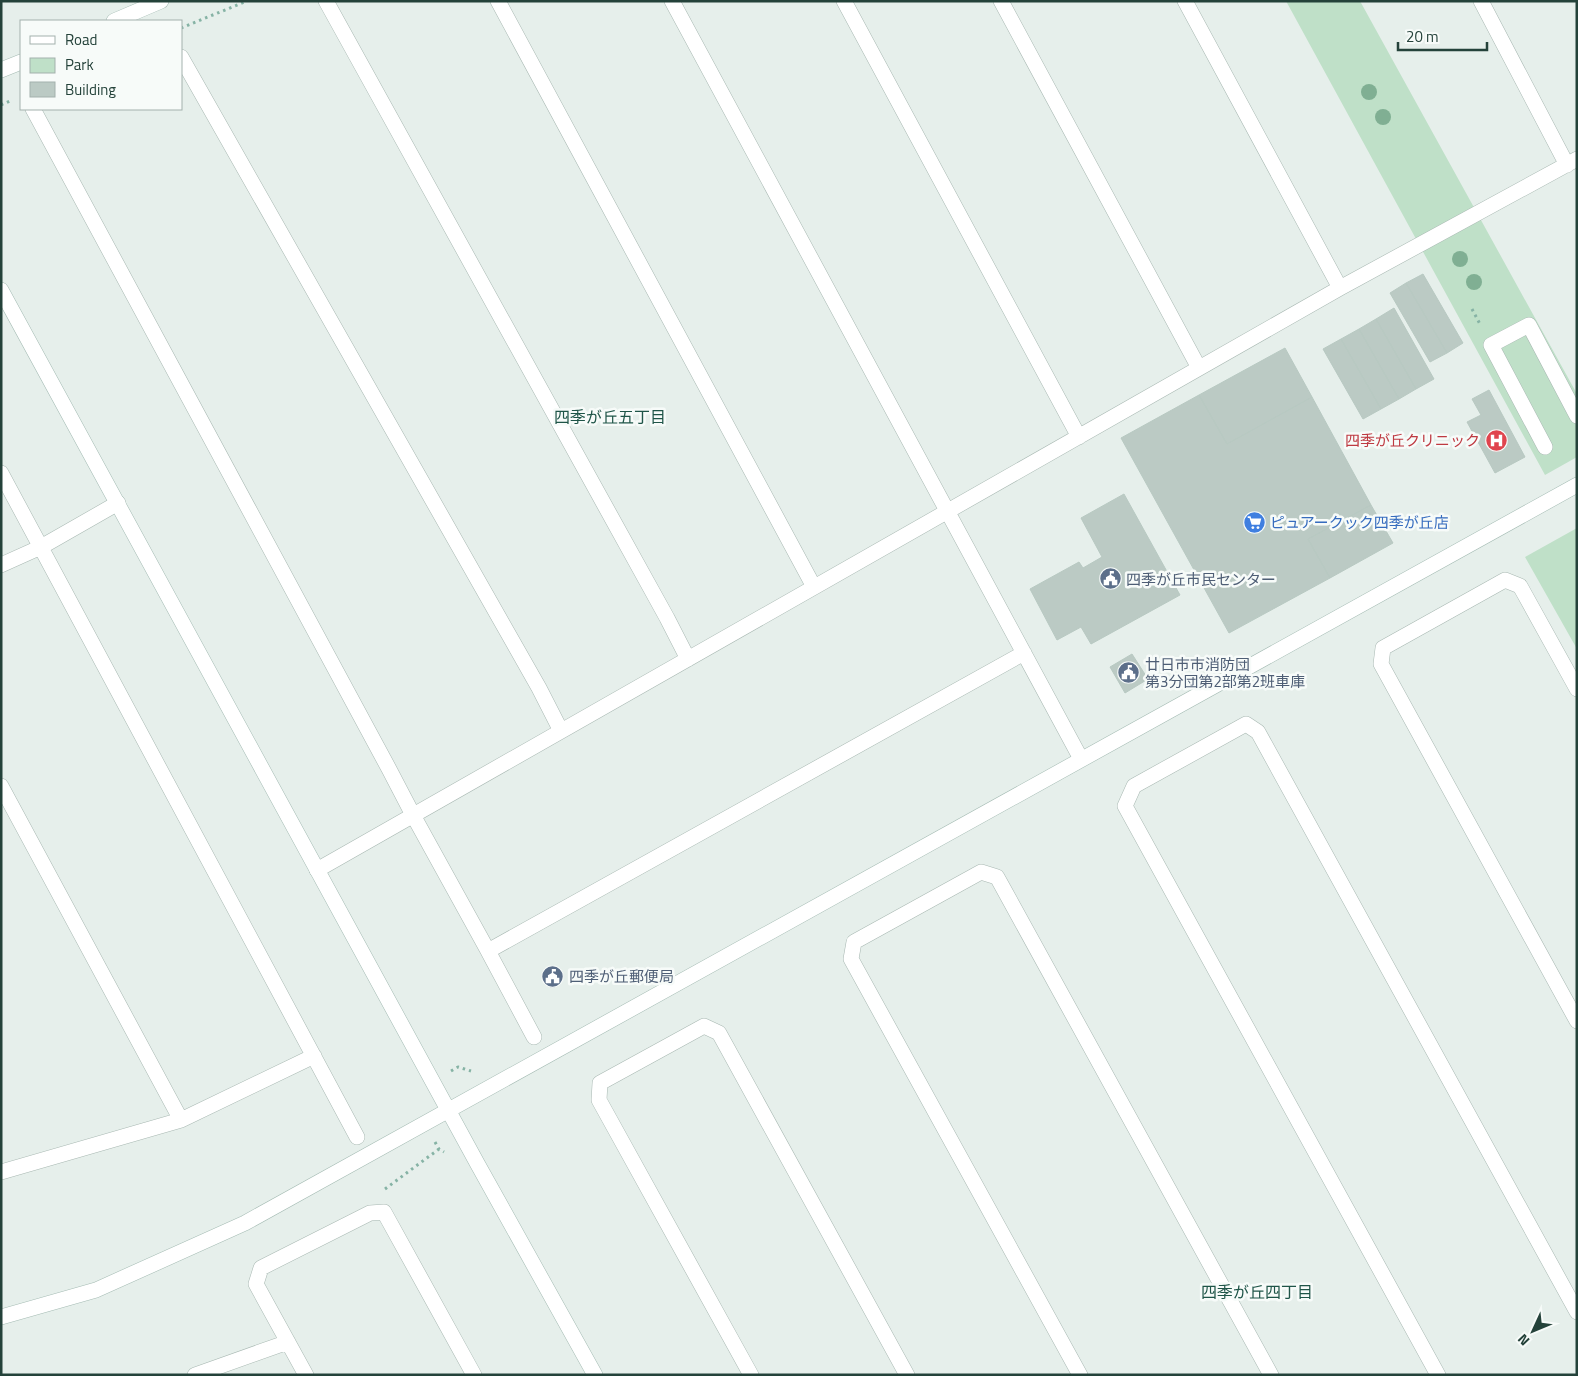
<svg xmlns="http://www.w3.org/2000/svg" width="1578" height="1376" viewBox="0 0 1578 1376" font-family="'Titillium Web','Noto Sans JP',sans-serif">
<rect width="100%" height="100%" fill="#e6efeb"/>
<path fill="#bfe0c8" d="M1286 1H1360L1577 394V457L1545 475Z
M1577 528V649L1525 557Z"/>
<path fill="#bbcac4" stroke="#b8c9c2" d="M1423 274 1463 343 1447 353 1406 283Z
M1406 283 1447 353 1430 362 1390 293Z
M1394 308 1434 379 1416 389 1376 319Z
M1376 319 1416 389 1399 399 1359 329Z
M1359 329 1399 399 1381 409 1341 339Z
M1341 339 1381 409 1363 419 1323 349Z
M1285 348 1312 397 1227 444 1199 395Z
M1489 390 1525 457 1495 473 1467 422 1481 415 1472 399Z
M1199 395 1227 444 1312 397 1371 505 1308 539 1330 578 1229 633 1121 438Z
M1124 494 1180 595 1091 644 1081 627 1057 640 1030 589 1079 562 1083 568 1102 557 1081 518Z
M1371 505 1393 543 1330 578 1308 539Z
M1132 654 1148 679 1125 693 1110 667Z"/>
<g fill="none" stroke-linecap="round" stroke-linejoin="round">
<defs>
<path id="street" d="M326 1 667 618 688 659
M498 1 814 587
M672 1 1081 759
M844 1 1079 437
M1001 1 1199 368
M1185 1 1340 288
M1481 1 1567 165
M181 57 539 688 561 731
M33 109 389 769 413 815 488 951 1024 653
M1545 447 1491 345 1529 325 1577 416
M1 473 357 1137
M1 565 41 547 118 503
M1577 689 1520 586 1505 580 1383 648 1381 664 1577 1021
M1 786 181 1120
M317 870 1340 288 1577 159
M488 951 534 1037
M1 1172 181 1120 314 1056
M195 1375 288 1342
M306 1375 256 1284 261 1268 370 1213 384 1212 474 1375
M751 1375 599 1100 600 1083 704 1026 719 1033 907 1375
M1080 1375 851 959 854 942 981 872 997 877 1271 1375
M1438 1375 1125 806 1134 786 1246 724 1258 732 1577 1312"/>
<path id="secondary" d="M114 21 161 1
M1 70 21 62
M1 290 477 1163 595 1375
M1 1317 96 1290 245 1223 1577 485"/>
</defs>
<use href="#street" stroke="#a8b8b2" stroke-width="16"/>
<use href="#secondary" stroke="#a4bbb3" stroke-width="16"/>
<path stroke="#86b3a5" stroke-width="3" stroke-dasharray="2.5 4" stroke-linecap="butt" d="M181 28 247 1
M1 105 12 100
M1472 309 1481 326
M451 1071 458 1067 471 1071
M435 1142 439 1149 444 1152
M385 1189 439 1149"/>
<use href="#street" stroke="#fff" stroke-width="15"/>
<use href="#secondary" stroke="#fff" stroke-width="15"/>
</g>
<g fill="#80af93">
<circle cx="1369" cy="92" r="8"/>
<circle cx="1383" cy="117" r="8"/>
<circle cx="1460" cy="259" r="8"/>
<circle cx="1474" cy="282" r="8"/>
</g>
<defs>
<symbol id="hospital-disc" viewBox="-11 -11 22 22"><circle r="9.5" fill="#e0444e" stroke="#f7fbf9"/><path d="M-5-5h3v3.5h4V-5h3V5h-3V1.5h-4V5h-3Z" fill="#fff"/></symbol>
<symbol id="supermarket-disc" viewBox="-11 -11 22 22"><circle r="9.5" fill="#3f7fe0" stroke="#f7fbf9"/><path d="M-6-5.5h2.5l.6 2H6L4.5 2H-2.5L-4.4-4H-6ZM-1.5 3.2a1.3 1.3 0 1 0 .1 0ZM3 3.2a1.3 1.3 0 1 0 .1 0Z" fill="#fff"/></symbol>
<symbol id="civic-disc" viewBox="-11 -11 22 22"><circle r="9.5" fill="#5c6f8a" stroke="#f7fbf9"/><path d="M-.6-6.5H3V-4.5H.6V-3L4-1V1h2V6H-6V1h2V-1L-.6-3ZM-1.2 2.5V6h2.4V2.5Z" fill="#fff"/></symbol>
</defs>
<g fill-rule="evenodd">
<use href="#hospital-disc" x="1484" y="428" width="25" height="25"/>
<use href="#supermarket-disc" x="1242" y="510" width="25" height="25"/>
<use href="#civic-disc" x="1098" y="566" width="25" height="25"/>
<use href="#civic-disc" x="1116" y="660" width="25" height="25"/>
<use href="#civic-disc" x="540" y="964" width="25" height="25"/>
</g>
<g text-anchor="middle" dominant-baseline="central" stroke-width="5" stroke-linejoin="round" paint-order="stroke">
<g font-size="15" fill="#be3a42" stroke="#f7fbf9" text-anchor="end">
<text x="1480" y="440">四季が丘クリニック</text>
</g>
<g font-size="15" fill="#366cbe" stroke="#f7fbf9" text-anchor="start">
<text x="1270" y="522">ピュアークック四季が丘店</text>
</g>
<g font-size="15" fill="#4e5e75" stroke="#f7fbf9" text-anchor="start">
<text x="1126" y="579">四季が丘市民センター</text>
<text x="1145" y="664">廿日市市消防団<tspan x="1145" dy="17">第3分団第2部第2班車庫</tspan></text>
<text x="569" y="976">四季が丘郵便局</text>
</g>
<g font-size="16" fill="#1f5548" stroke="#f7fbf9">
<text x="610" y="417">四季が丘五丁目</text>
<text x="1257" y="1292">四季が丘四丁目</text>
</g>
</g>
<rect width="1578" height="1376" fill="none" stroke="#24423a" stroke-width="5"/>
<rect x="20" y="20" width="162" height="90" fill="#f7fbf9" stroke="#a3b1ad"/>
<rect x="30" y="36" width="25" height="8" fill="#ffffff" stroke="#a3b1ad"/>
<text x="65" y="45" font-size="15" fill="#24423a">Road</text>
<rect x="30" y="58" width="25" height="15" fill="#bfe0c8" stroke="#a3b1ad"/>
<text x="65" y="70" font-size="15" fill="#24423a">Park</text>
<rect x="30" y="82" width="25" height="15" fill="#bbcac4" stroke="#a3b1ad"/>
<text x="65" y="95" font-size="15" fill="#24423a">Building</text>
<g transform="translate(1533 1331) rotate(226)" stroke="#f7fbf9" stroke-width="4" paint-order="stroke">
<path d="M0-4L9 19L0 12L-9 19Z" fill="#24423a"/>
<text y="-8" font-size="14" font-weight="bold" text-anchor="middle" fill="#24423a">N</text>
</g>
<path d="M1398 42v8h89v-8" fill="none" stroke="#24423a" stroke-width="2.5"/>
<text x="1406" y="42" font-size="15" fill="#24423a" stroke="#f7fbf9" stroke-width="4" paint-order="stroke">20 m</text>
</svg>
